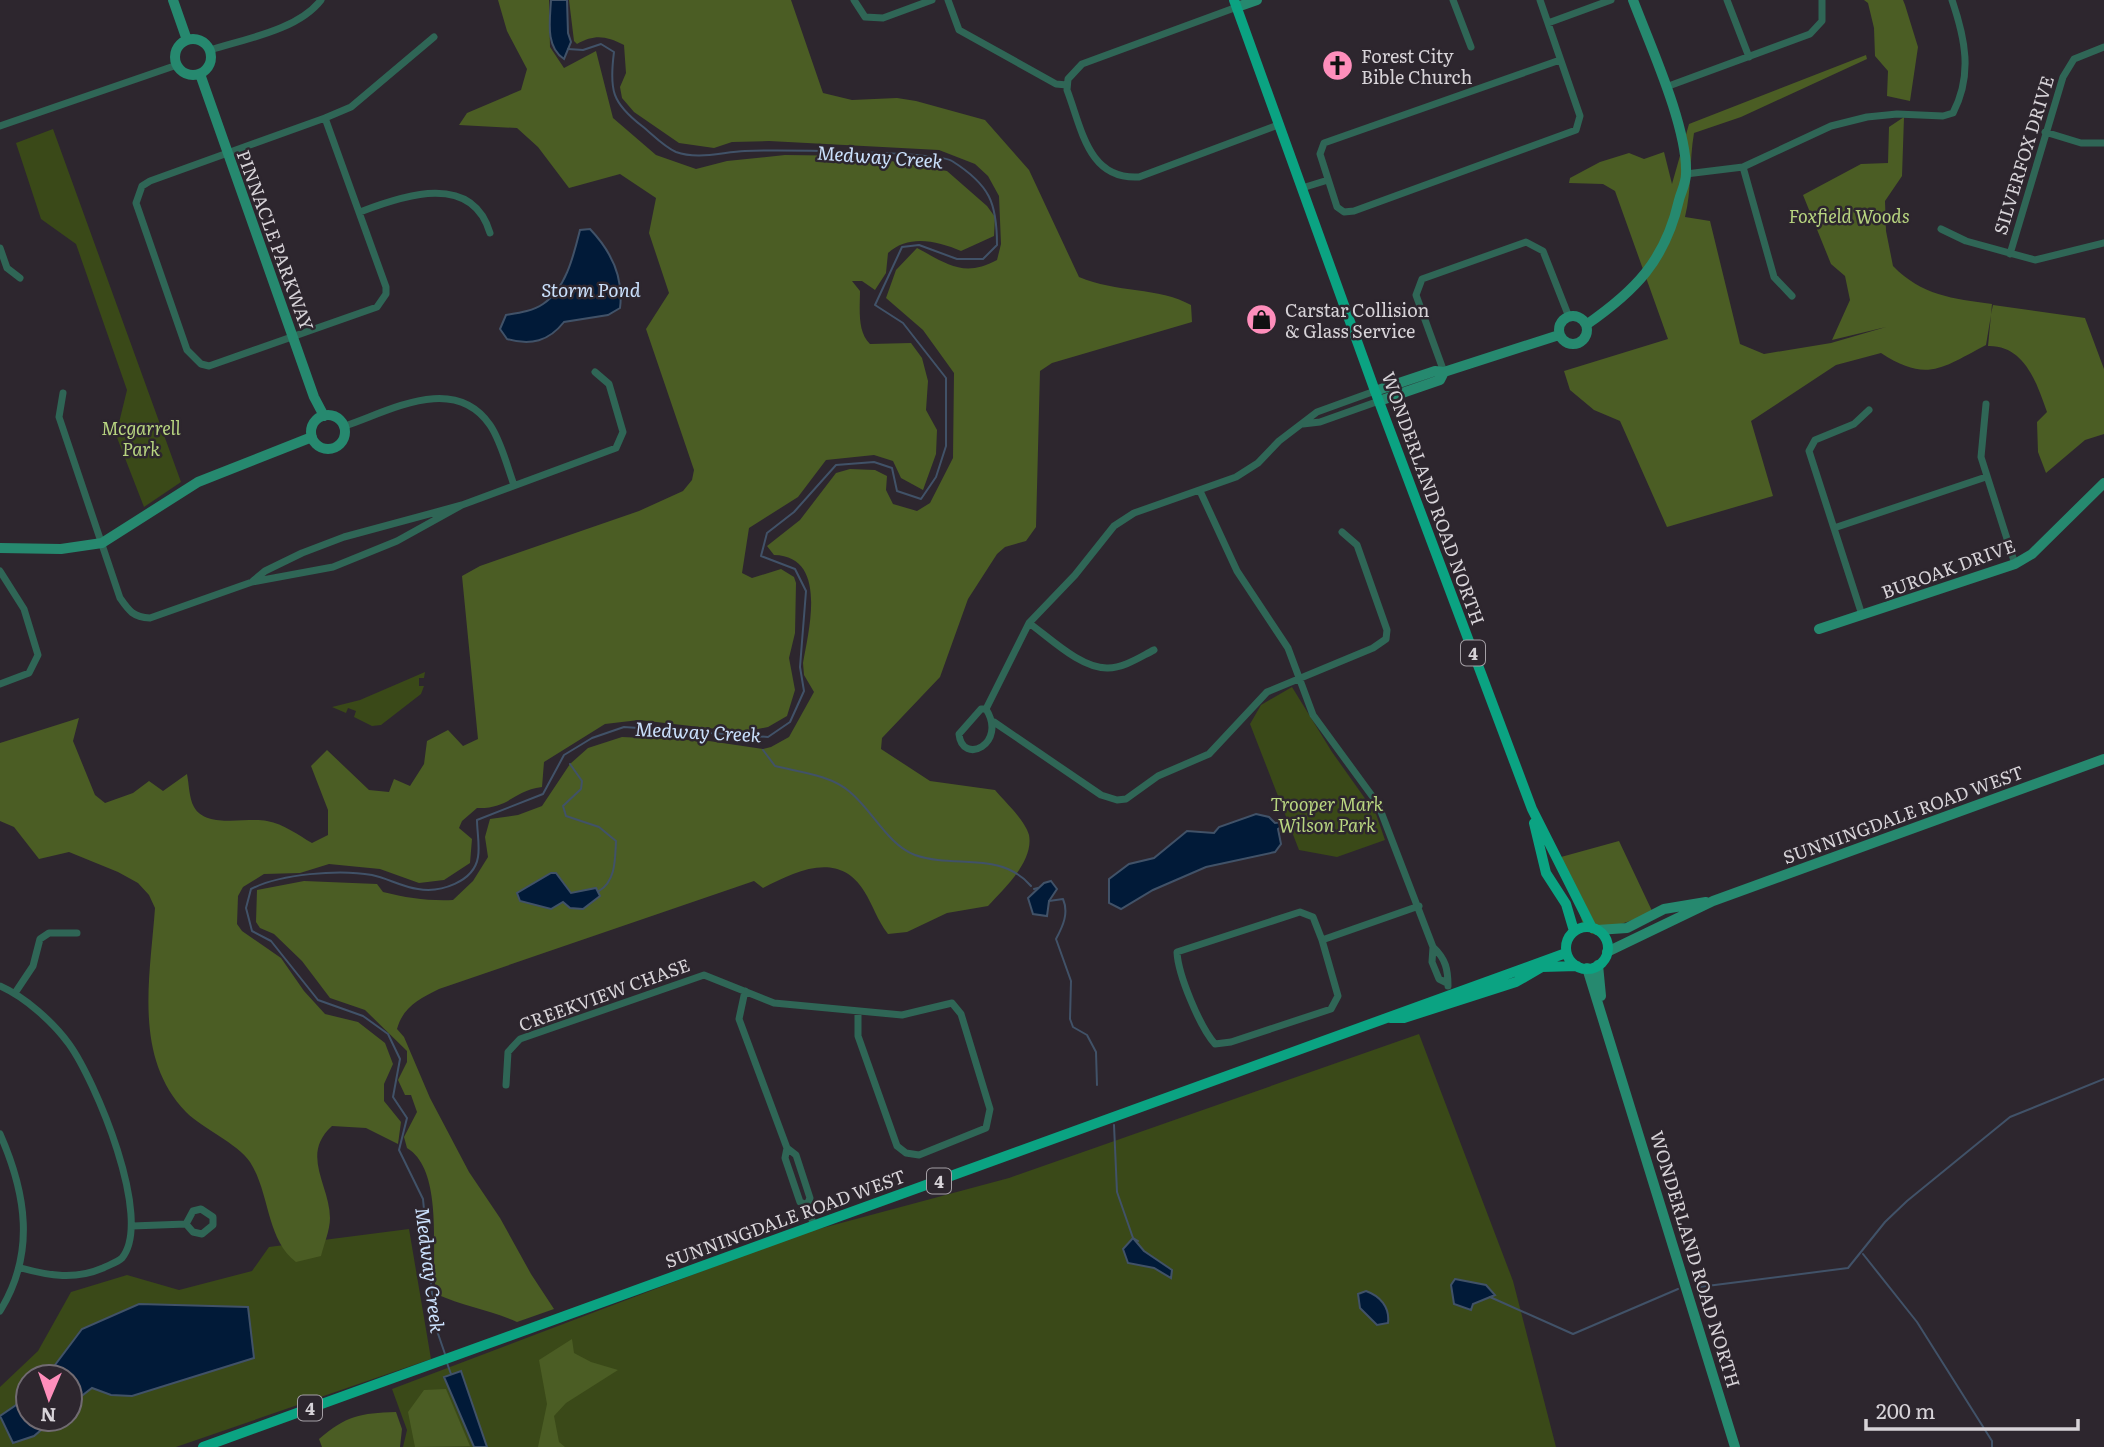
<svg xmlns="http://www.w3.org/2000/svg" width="2104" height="1447" viewBox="0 0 2104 1447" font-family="Literata,serif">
<rect width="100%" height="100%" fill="#2d262e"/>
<path fill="#3a4918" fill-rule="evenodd" d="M53 129 181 482 144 507 116 435 127 390 76 244 41 219 16 143Z
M425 672 424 678H419V686H424L421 694 381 725 372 726 354 717 356 711 348 708 346 713 332 707 360 700Z
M1292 687 1332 752 1376 814 1385 840 1337 857 1299 850 1250 724 1261 705Z
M1419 1034 1513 1281 1556 1447H403L407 1430 392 1389 800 1234 1009 1178Z
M409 1229 431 1359 176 1447H0V1387L38 1351 71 1292 127 1275 179 1290 252 1271 269 1247ZM28 1377H70V1419H28Z"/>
<path fill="#4b5d24" d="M498 0H549L550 47 564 68 596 51 613 118 656 155 696 169 727 161 785 155 863 156 947 171 987 206 995 217 994 236 961 251C937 241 909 234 888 253L886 273 875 290 862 281H852L860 291C860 308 857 332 870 344L911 343 922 358 928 381 926 410 937 430 936 454 923 490 901 478 893 461 874 455 826 460 798 497 749 528 742 573 752 578 781 569 794 577 796 583 795 633 789 658 795 690 787 716 768 727 743 732 639 720 605 724 544 762 542 787C512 791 510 809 477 808L462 821 459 828 472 839 470 863 444 880 419 883 380 869 329 864 300 873 264 874 243 887 238 896 237 924 242 931 281 958 304 991 325 1014 358 1022 385 1043 393 1064 384 1084V1101L401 1122 398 1144 366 1128 332 1126C300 1155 330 1185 330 1218 330 1230 324 1244 321 1256L296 1262C266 1239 270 1193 250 1162 237 1143 203 1129 186 1112 133 1057 150 978 155 908L149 895 138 883 118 872 69 852 39 859 14 827 0 821V743L79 718 73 741 95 795 105 803 133 793 149 781 163 791 187 774C189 784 189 798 194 807 206 829 247 817 267 821 284 824 298 835 312 843L328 835V810L311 766 327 750 369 790 389 792 394 779 410 786 424 764 427 741 448 730 463 746 478 739 462 576 480 566 639 511 683 491 692 480 694 470 646 329 669 293 649 233 656 198 620 174 569 188 538 147 517 128 459 125 467 113 521 90 527 69 507 31Z
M569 0H791L823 93 852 100 897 98 916 101 985 120 1029 170 1079 277C1116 293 1159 287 1191 305L1192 322 1052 363 1040 371 1036 527 1026 541 1005 547 997 554 968 599 940 677 882 738 881 749 930 781 995 790C1005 802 1025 820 1029 835 1034 861 1004 889 988 906L947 913 907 932 888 934C877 920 873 905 864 891 839 850 796 871 763 888L754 881 439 989C419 999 403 1007 397 1029L404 1037 430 1098 469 1172 500 1218 531 1274 554 1309 517 1322C490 1310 463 1306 436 1294 430 1255 445 1171 407 1148L404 1137 417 1112 411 1095H405L398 1080 407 1062V1051L365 1010 330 998 302 961 274 934 260 928 256 922 257 890 304 881 377 884 383 892C407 898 428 901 453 900L473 881 488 857 485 837 490 819 518 815 542 806 570 764 588 748 622 737 709 741 763 749 771 747 789 737 814 692 804 675 803 663C809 629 828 556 774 555L767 546 800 520 836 473 850 469 875 470 887 476 886 490 893 504 917 511 930 503 953 458 954 373 923 330 886 298 896 270 917 248C947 264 964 278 997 260L1001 244 999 196 988 176 975 164 939 150 769 141 732 142 714 148 679 143 634 112 622 98 620 87 626 73 624 45C606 36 595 34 577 44L574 41Z
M1864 0H1903L1905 5 1918 47 1910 101 1887 96 1888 71 1875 56 1874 28 1868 3Z
M1866 55 1867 59 1741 117 1694 133C1689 162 1692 189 1685 217L1710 221 1740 344 1764 354 1831 343 1886 327 1832 340 1850 300 1845 276 1831 264 1803 195 1861 164 1888 163 1889 127 1904 117 1902 176 1885 201 1886 231 1893 266C1921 295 1953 299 1992 304L1991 314 1993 305 2085 318 2104 369V434L2085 440 2046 473 2038 452 2037 422 2047 412C2037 384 2025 345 1988 346L1991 315 1986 345C1942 368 1927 383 1881 353L1836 365 1751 421 1773 496 1667 527 1620 421 1594 410 1570 390 1564 371 1668 339 1615 191 1603 184 1569 183 1570 178 1600 162 1629 153 1644 159 1664 152 1672 184 1689 124Z
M1619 841 1653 913 1592 934 1584 927 1561 857Z
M572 1339 574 1353 591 1362 618 1370 566 1403 554 1416 559 1442 565 1447H538L547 1404 539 1360Z
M446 1389 470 1446 415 1447 408 1412 424 1390Z
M396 1412 402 1429 400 1447H322L319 1439C346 1416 360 1413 396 1412Z"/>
<path fill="#011a38" stroke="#415268" stroke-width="2" d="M551 0H567L568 33 571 42 564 59C545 47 550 20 551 0Z
M590 229C611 251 624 276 620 308L608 315 564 322C549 341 531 346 507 339L500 329 506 315C518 313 533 311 543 304 566 289 574 254 580 230Z
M1256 814 1269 817 1275 823 1283 822 1284 825 1278 829 1281 844 1275 852 1206 867 1153 890 1121 909 1109 903V879L1129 864 1154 858 1187 831 1214 833 1219 827Z
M551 873H556L571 893 596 888 600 896 583 909 570 908 563 902 551 909 520 901 517 893Z
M1051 881 1057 889 1049 901 1047 916 1033 914 1028 898 1044 883Z
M1133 1238 1144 1251 1172 1270 1171 1278 1154 1268 1128 1263 1123 1249Z
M1455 1279 1486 1285 1495 1295 1473 1304 1471 1310 1454 1304 1451 1285Z
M1366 1291C1380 1296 1390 1307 1388 1323L1377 1325 1360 1308 1358 1294Z
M139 1304 248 1307 254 1358 132 1396 111 1395 92 1388 70 1405V1377H46L82 1329Z
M461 1371 487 1447H474L444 1377Z
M28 1397V1419H54L34 1436 13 1443 0 1416Z"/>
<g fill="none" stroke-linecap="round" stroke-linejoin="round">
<path stroke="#415268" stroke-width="2" d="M763 750 775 766C799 772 831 775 850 792 872 810 888 845 915 855 955 869 1000 850 1031 886
M570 764 582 781 581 789 563 806 566 816 599 827 616 841C615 859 616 881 599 891
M1034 889 1038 888
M1049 901 1063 899C1069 913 1063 926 1056 939L1071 981 1070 1019 1073 1027 1087 1035 1096 1052 1097 1085
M1114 1125 1117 1192 1133 1238 1138 1241
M1863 1254 1917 1322 1992 1441V1447
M1699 1287 1848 1268 1885 1222 1907 1201 2010 1117 2104 1079
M1490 1297 1573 1334 1678 1289
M445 1354 435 1325 423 1199 399 1150 407 1118 393 1097 400 1059 388 1034 363 1016 318 1000 271 941 252 931 246 908 251 889C280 874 339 869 372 875 387 878 402 887 418 889 440 893 474 882 478 857 480 846 477 831 477 820L543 794 564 755 592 738 624 727 768 737 790 722 804 691 800 667 806 591 795 569 761 556 767 533 794 512 836 465 874 462 892 468 897 491 921 499 936 477 946 446V378L903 323 875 305 902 247 919 245 957 259H983L997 245C997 203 990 185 952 161 937 151 773 150 745 151 722 152 698 160 676 152 664 147 652 134 642 126 612 103 609 90 614 52L601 44 583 50 568 49
M447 1363 451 1374"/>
<path stroke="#2f6656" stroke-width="7" d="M854 0 865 17 883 18 932 0
M948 0 959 30 1056 84 1067 85
M1453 0 1471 47
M1540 0 1580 116 1576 130 1354 211 1344 212 1337 207 1320 154 1324 143 1560 60
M1727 0 1749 57
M1237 7 1082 64 1068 79 1067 90C1082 129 1088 180 1139 177L1278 125
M1548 23 1611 0
M210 50C245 39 298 30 321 0
M1666 87 1810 34 1822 21V0
M325 118 386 287V294L377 307 209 366 201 364 187 350 136 203 142 186 150 181Z
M325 118 351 107 434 37
M0 126 177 65
M2045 132 2081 143H2104
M1743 167 1774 277 1792 296
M1686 174 1743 167 1831 126 1867 117 1897 114 1943 116 1953 113C1973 75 1965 38 1952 0
M1302 188 1328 180
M360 212C404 195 472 172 490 233
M1941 229 1966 241 2035 260 2104 243
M0 248 7 268 20 278
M2010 254 2063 77 2074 59 2104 47
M1444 372 1416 295 1422 279 1526 242 1543 251 1569 317
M63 393 59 417 120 598C129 611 133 617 150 618L252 582 333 567 397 541 462 505
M1986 404 1981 457 2015 564
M1303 424 1320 422 1379 401
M345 426C390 411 454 373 490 425 501 441 507 466 514 485
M1200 491 1237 571 1288 648 1313 715 1378 804 1433 947 1432 962 1439 979 1447 983
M1834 528 1986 477
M0 571 24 609 38 655 29 673 0 684
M253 581 265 571 302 553 344 537 462 505 616 448 623 432 609 384 595 372
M1862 615 1809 451 1815 440 1854 424 1869 410
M1029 623C1050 638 1081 669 1108 668 1124 668 1140 657 1154 650
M986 709C1008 744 962 766 959 734L981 709H986L1029 623 1075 575 1114 526 1134 513 1236 477 1258 463 1279 441 1317 412 1375 391
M994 722 1101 795 1117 800 1126 799 1158 776 1209 754 1267 692 1373 648 1386 639 1387 630 1357 545 1342 532
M1322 940 1313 917 1300 912 1177 952C1178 975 1200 1027 1215 1044L1231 1042 1331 1009 1338 996 1322 940 1419 906
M1433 947C1446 959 1448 970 1448 986
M0 986C25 997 53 1022 69 1044 95 1080 154 1219 122 1258 118 1262 109 1265 103 1268 75 1280 50 1276 21 1268
M745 991 739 1019 787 1148 796 1155 810 1198 807 1205
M15 993 33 966 40 939 49 933H77
M506 1085 508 1052 520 1039 704 975 774 1003 902 1015 952 1003 961 1014 990 1109 986 1128 919 1155 906 1153 897 1146 858 1036V1011
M0 1134C26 1193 36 1253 0 1311
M787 1148 785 1158 800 1202 807 1205 814 1226
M132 1226 186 1224 193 1232 202 1234 213 1225V1217L201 1209 193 1211 186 1224"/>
<path stroke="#26896f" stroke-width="10" d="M173 0 187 40
M1237 7 1257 0
M175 57a18 18 0 1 1 36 0a18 18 0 1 1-36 0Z
M200 74 314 397 324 416
M1559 330a14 14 0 1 1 28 0a14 14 0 1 1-28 0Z
M1586 325C1635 291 1665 261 1679 200 1681 192 1686 183 1686 174 1688 128 1650 45 1633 0
M1375 391 1435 371 1444 372 1559 335
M1379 401 1440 380 1444 372
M311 432a17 17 0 1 1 34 0a17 17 0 1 1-34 0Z
M0 548 61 549 102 543 198 482 312 437
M1819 629 2015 564 2032 554 2104 483
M1597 930 1627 928 1664 909 1706 902
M1607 952 1713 901 2104 759
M1598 965 1601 996
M1587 968 1735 1447"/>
<path stroke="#0ba382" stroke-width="10" d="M1234 0 1375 391 1532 809 1592 928
M1534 823 1546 873 1566 904 1574 931
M1566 948a21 21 0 1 1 42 0a21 21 0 1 1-42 0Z
M1390 1018H1404L1516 982 1542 967 1577 966
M203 1447 1566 953"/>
</g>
<defs>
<symbol id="church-disc" viewBox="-11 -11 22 22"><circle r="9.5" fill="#fe8ebb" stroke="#2d262e"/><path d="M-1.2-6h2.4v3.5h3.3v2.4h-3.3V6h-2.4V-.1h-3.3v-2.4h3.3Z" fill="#111"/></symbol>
<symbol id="shop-disc" viewBox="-11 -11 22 22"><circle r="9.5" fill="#fe8ebb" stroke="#2d262e"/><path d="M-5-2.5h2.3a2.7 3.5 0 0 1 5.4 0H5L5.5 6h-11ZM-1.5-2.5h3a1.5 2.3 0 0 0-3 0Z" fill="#111"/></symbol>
</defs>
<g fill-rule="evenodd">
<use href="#church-disc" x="1320" y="48" width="35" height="35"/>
<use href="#shop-disc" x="1244" y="302" width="35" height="35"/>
</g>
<g text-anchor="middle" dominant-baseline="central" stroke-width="5" stroke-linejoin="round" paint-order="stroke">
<g fill="#2d262e" stroke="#a49fa5" stroke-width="2">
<rect x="1461" y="640.5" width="24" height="25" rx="5"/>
<rect x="927" y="1168.5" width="24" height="25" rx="5"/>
<rect x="298" y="1395.5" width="24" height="25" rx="5"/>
</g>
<g font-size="16" font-weight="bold" fill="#d7d3d8">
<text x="1473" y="653">4</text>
<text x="939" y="1181">4</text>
<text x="310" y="1408">4</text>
</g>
<g font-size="18" fill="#d7d3d8" stroke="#2d262e" text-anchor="start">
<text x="1361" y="55">Forest City<tspan x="1361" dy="21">Bible Church</tspan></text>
<text x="1285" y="309">Carstar Collision<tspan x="1285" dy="21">&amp; Glass Service</tspan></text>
</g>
<g font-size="18" fill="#d7d3d8" stroke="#2d262e">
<text transform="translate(2023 155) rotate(-73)">SILVERFOX DRIVE</text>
<text transform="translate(276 240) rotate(70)">PINNACLE PARKWAY</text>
<text transform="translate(1434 498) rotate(70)">WONDERLAND ROAD NORTH</text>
<text transform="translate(1948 568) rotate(-20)">BUROAK DRIVE</text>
<text transform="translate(1903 814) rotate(-20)">SUNNINGDALE ROAD WEST</text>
<text transform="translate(604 994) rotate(-20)">CREEKVIEW CHASE</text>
<text transform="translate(785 1218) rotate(-20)">SUNNINGDALE ROAD WEST</text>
<text transform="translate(1696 1259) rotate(73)">WONDERLAND ROAD NORTH</text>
</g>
<g font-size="18" font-style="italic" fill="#b8d580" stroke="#2d262e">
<text x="1849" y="215">Foxfield Woods</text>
<text x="141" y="427">Mcgarrell<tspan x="141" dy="21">Park</tspan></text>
<text x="1327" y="803">Trooper Mark<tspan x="1327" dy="21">Wilson Park</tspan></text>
</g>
<g font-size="19" font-style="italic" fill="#cae0fc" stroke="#2d262e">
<text transform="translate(880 156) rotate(4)">Medway Creek</text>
<text x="591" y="289">Storm Pond</text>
<text transform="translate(698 731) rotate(3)">Medway Creek</text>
<text transform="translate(431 1270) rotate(83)">Medway Creek</text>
</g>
</g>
<g transform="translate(49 1398) rotate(182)"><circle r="33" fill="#2d262e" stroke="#716b72" stroke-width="2"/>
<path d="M0-5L12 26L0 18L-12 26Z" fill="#fe8ebb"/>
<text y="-10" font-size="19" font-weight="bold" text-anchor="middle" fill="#d7d3d8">N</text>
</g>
<path d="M1866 1419v10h212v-10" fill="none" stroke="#d7d3d8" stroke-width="3.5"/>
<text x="1876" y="1419" font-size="21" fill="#d7d3d8" stroke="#2d262e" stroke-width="5" paint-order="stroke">200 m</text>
</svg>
